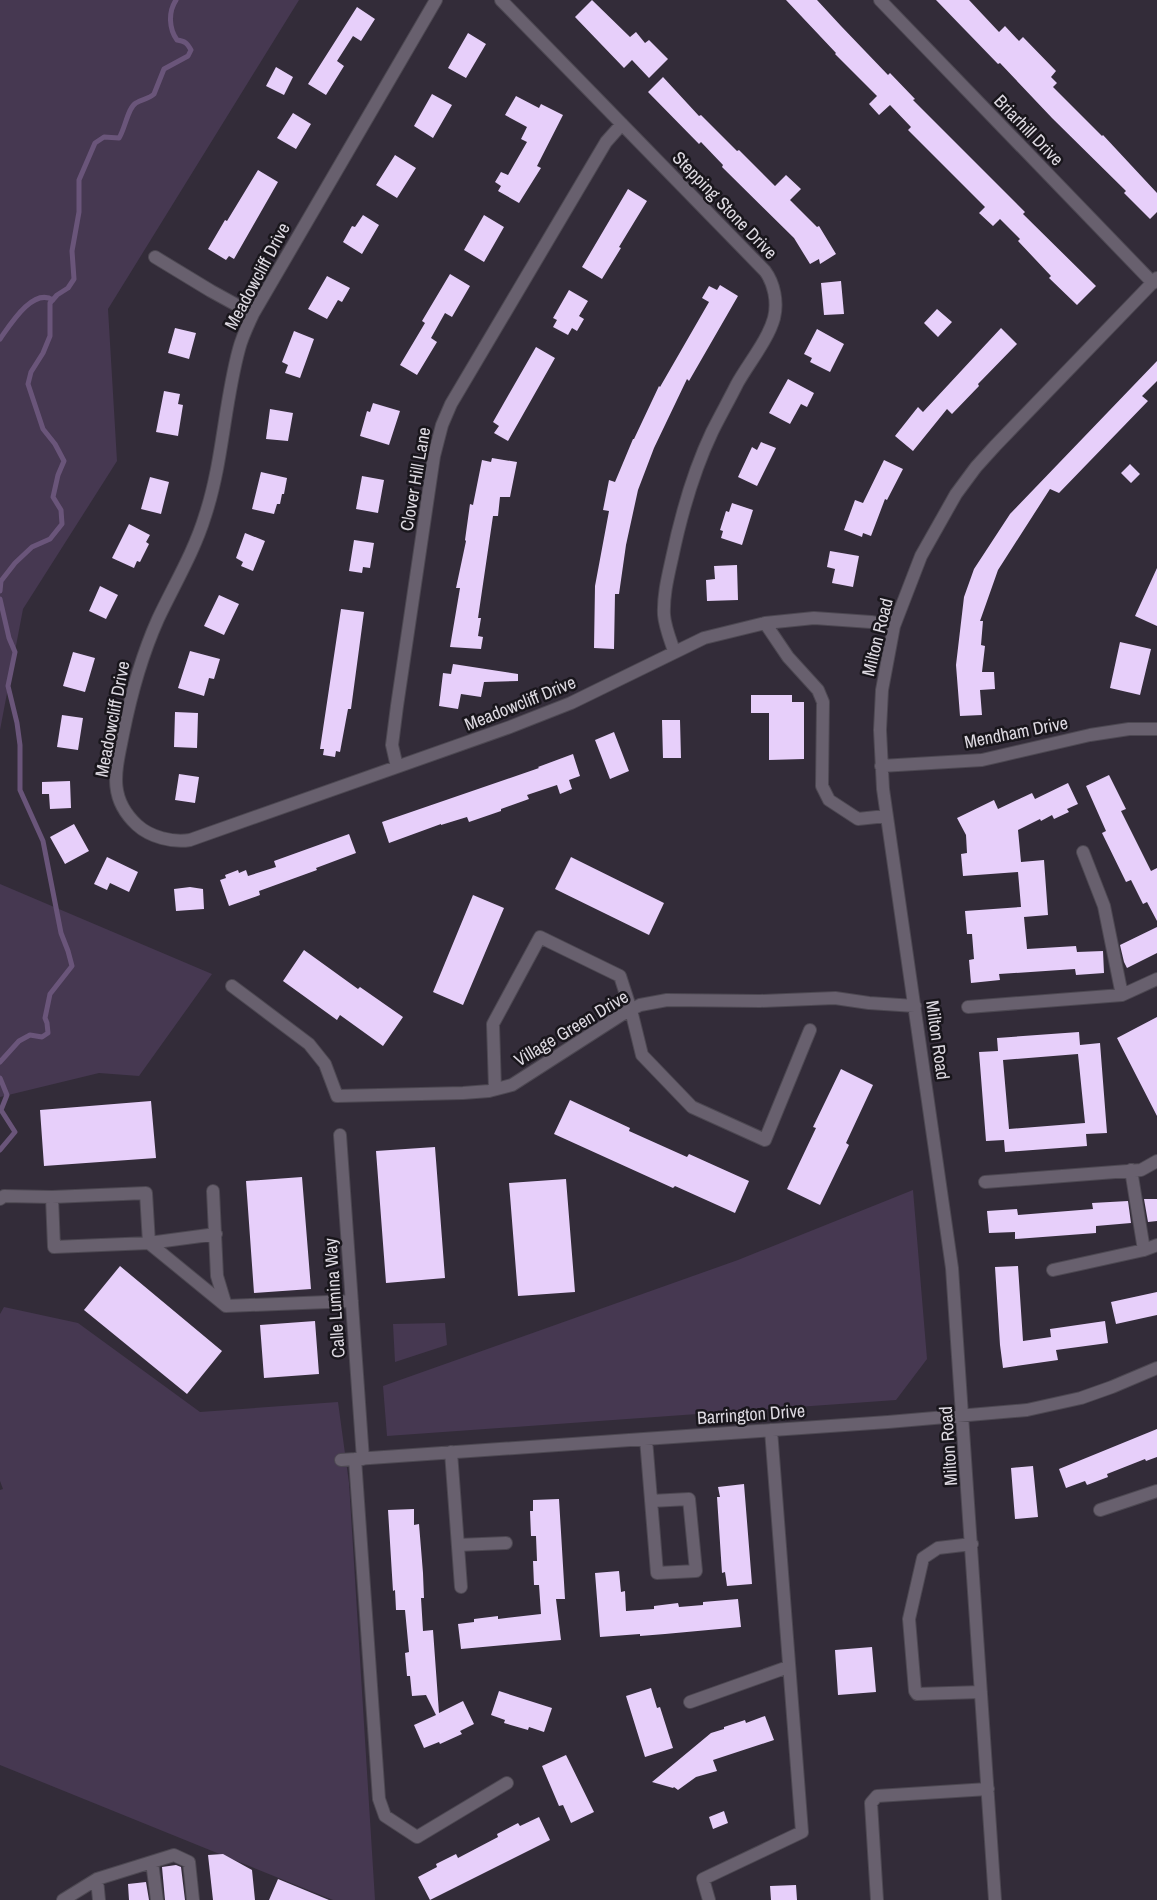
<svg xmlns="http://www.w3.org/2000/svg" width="1157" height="1900" viewBox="0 0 1157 1900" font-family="'Archivo Narrow',sans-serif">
<rect width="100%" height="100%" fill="#332c39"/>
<path fill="#463851" d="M0 0H299L108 309 117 461 23 609 0 730Z
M0 884 212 974 139 1076 99 1073 0 1097Z
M913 1190 927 1359 896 1400 387 1436 383 1386 738 1260Z
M4 1307 78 1323 200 1412 338 1402 349 1483 375 1900H333L0 1765V1490L3 1489 0 1481V1314Z
M445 1323 447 1345 395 1362 393 1324Z"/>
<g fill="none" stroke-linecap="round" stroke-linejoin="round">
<path stroke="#6a557a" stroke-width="5" d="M0 339C10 325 33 287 53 300
M0 591 1 581 15 563 32 547 50 539 62 524 61 510 53 497 58 475 64 461 55 444 43 429 28 384 31 372 43 353 50 336V303L57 295 68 288 74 279 72 251 79 212V180L95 143 104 137 119 138C125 129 128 107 136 103 142 99 149 99 154 94L164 69 188 56 191 50C187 43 185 41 177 40 169 29 168 12 176 0
M0 599 9 638 15 652 8 686 17 723 20 745V790L43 841 61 933 68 951 72 966 50 994 45 1018 47 1023 48 1033 42 1037 30 1035 19 1041 0 1062
M0 1078 7 1095 1 1110 15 1132 0 1150"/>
</g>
<path fill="#e7cffa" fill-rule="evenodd" d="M592 0 630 37 636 32 645 43 649 40 668 59 649 78 632 60 624 68 575 17Z
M786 0H817L841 26 888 75 890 73 915 99 913 100 1025 212 1023 214 1096 286 1077 305 1049 278 1051 276 1018 241 1020 239 1000 219 993 226 979 213 985 207 908 130 911 127 890 105 879 115 869 104 877 96 835 54 836 53Z
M936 0H969L999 32 1005 26 1019 41 1023 37 1056 71 1051 77 1057 83 1053 87 1102 136 1103 135 1157 193V212L1150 219 1124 193 1126 191 1052 118 1000 63 998 64Z
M357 7 375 19 361 41 353 36 337 61 344 66 326 95 308 84Z
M468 33 486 44 466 78 448 68Z
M276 67 293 77 284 95 266 86Z
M663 77 699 116 701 115 737 151 739 150 775 186 786 175 801 189 790 200 817 227 819 226 836 254 820 264 819 259 810 264 794 238 722 167 723 165 701 142 699 144 648 92Z
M432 94 452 105 433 138 414 126Z
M516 96 539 108 541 104 563 115 537 166 541 168 519 203 498 191 501 186 495 182 501 172 508 175 527 142 521 139 527 127 505 115Z
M293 113 311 124 296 149 277 138Z
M395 155 416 168 397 198 376 185Z
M258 170 278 182 234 259 229 256 226 260 208 249 225 220 227 221Z
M628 189 647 201 619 247 621 248 602 279 582 267Z
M363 215 379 225 362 254 343 242 352 226 355 227Z
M484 215 504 227 484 262 464 250Z
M450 274 470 286 452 317 445 313 431 338 437 342 417 375 400 365 425 323 422 321Z
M327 276 350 288 342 302 338 300 327 319 308 309Z
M841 281 844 314 824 315 821 283Z
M720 285 738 296 689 381 687 379 654 448 638 490 626 545 619 594H615L614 649 594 648 595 586 609 511 603 510 609 480 615 482 633 439H634L659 386 660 387 709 302 702 298 709 286 717 290Z
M569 290 588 301 579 316 584 319 577 331 572 328 568 335 553 327 557 320 553 318Z
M937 309 952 322 938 337 924 323Z
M175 328 196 333 189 359 168 353Z
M1001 328 1017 344 978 384 979 386 952 414 947 409 913 451 895 436 918 407 923 412Z
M817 329 844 344 830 372 810 362 812 358 804 354Z
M294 331 314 339 300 378 285 373 288 365 282 362Z
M536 347 555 358 508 441 494 433 499 426 493 422Z
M1157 361V381L1142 396 1148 401 1059 493 1050 489 998 570 980 621H983L981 645 985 646 982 672H994L995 689 980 690 982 715 960 716 956 665 964 597 974 569 1010 514Z
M788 379 814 393 807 407 801 404 790 424 769 413Z
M164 391 180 394 178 404 183 405 178 436 156 432Z
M373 403 400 411 389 445 360 436 367 411 370 412Z
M270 409 293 413 288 441 266 439Z
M761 442 776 448 757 486 738 477 752 447 757 450Z
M492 458 517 462 510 497H500L498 516H493L478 618H481L478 636 483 637 481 649 450 647 460 588H456L466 541 465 540 470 504 473 505 482 460 491 462Z
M884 460 903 469 887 500 885 499 871 536 863 533 862 537 844 530 855 500 863 503Z
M1130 464 1140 474 1131 483 1121 473Z
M261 472 287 478 284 494H282L280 504H277L274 514 252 509Z
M362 476 384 480 378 513 356 509Z
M150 477 169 482 161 514 141 509Z
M732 503 753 510 742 545 721 538 723 531 720 530 726 511 729 512Z
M129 524 150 535 146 542 149 544 140 562 137 561 134 568 112 558Z
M245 533 265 541 253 571 241 566 243 562 236 558Z
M354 540 374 543 370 568 363 567 362 573 349 571Z
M830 551 859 556 853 587 832 583 835 569 827 567Z
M737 565 738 600 707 601 706 580 715 579 714 566Z
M1157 568V626L1135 616Z
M100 586 118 595 106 619 89 611Z
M219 595 239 604 224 635 204 626Z
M341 609 364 612 351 709H348L340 752 336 751 335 757 323 755 324 749H320Z
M1120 642 1151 649 1140 695 1110 688Z
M190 651 220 659 214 679 209 678 204 696 178 688Z
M73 652 95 658 85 692 63 686Z
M453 664 518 674V681L484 682 481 697 461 694 458 709 439 706 443 673 451 674Z
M751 695H792V702H804V759L769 760V713H751Z
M175 712 198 713 197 748 174 747Z
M62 715 83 718 78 750 57 747Z
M662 720H680L681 758H663Z
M614 732 629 771 610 779 595 740Z
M573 754 580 776 569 780 572 789 560 794 557 785 527 795 529 799 501 809V811L469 822 467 817 441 825V824L389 843 382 822 539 768 538 767Z
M179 774 199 777 195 803 175 800Z
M1109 775 1126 809 1121 811 1151 871 1157 868V921L1147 902 1143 904 1131 880 1126 882 1102 833 1106 831 1086 786Z
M70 781 71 808 50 809 49 794H42V782Z
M1068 783 1078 804 1067 809 1069 812 1054 819 1052 815 1041 821 1040 819 1018 830 1021 862 1044 860 1048 915 1024 917 1027 949 1076 946 1077 952 1103 951 1104 973 1076 975 1075 969 999 974 1000 980 971 983 969 960 974 959 972 934H967L965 911 1021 907 1018 872 963 876 961 854 967 853 966 835 957 818 994 800 998 809 1032 793 1035 799Z
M74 824 89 851 65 864 50 837Z
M349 834 356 853 316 868 317 870 259 891 260 895 229 906 220 880 226 878 225 875 238 870 239 873 246 870 248 876 276 867 274 861Z
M107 857 138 872 129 892 110 883 107 890 94 884Z
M571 857 664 903 649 935 555 889Z
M190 887 203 889 204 909 176 911 174 889Z
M473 895 504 908 463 1005 433 992Z
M1157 927V953L1127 968 1124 962 1120 945Z
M304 950 358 989 360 987 403 1017 383 1046 340 1015 337 1020 283 981Z
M1157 1017V1116L1117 1038Z
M1079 1032 1080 1045 1100 1043 1107 1133 1086 1134 1087 1146 1005 1152 1004 1140 986 1141 979 1052 998 1051 997 1038ZM1078 1054 1085 1123 1009 1129 1003 1060Z
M841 1069 873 1085 846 1143 849 1145 820 1205 787 1189 816 1128 813 1127Z
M570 1100 630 1128 629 1131 687 1157 689 1154 749 1181 735 1213 675 1186 673 1188 554 1134Z
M151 1101 156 1158 44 1166 40 1110Z
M435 1147 445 1278 386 1283 376 1151Z
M302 1177 311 1289 254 1293 246 1181Z
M566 1179 575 1292 518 1296 509 1183Z
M1144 1199H1157V1221L1148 1222Z
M1128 1201 1131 1223 1096 1226V1233L1015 1239V1232L989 1233 987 1211 1017 1209 1018 1215 1093 1209 1092 1203Z
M120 1266 222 1351 187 1394 84 1310Z
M1018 1266 1023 1341 1051 1337 1050 1329 1105 1321 1108 1343 1056 1350 1058 1360 1003 1368 1000 1345 995 1267Z
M1157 1292V1315L1116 1324 1111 1302Z
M315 1321 319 1374 264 1378 260 1325Z
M1157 1429V1457L1146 1461 1145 1459 1107 1474 1108 1477 1087 1485 1085 1481 1066 1488 1059 1469Z
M1033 1466 1038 1517 1015 1519 1011 1468Z
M744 1484 752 1584 727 1586 725 1572 722 1573 717 1497H720L718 1487Z
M559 1499 565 1599H556L561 1640 461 1649 458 1624 474 1622V1619L498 1616V1619L541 1614 539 1585H534L533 1561H537L536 1536H531L530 1511H533V1500Z
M414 1509V1525L419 1524 423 1573 424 1598H421L423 1631 433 1630 439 1713 463 1701 474 1724 460 1731 462 1734 440 1744 439 1742 424 1748 414 1725 436 1715 426 1695 412 1696 410 1676H407L405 1653 409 1652 405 1610H396L395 1590 393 1591 388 1510Z
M619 1571 621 1592 625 1591 626 1611 654 1609V1606L678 1603 679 1607 703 1605V1602L738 1599 741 1627 665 1634 640 1636V1634L600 1637 595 1573Z
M872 1647 876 1692 838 1695 835 1650Z
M651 1688 657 1708 660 1707 673 1748 645 1757 626 1696Z
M499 1691 552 1708 544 1732 529 1727 528 1730 504 1723 505 1720 491 1715Z
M765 1716 774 1740 713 1760 717 1771 696 1777 678 1790 674 1787 673 1788 652 1782 711 1733 724 1729V1727L745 1720 746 1723Z
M566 1755 594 1812 571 1823 563 1805 559 1806 542 1766Z
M724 1811 728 1823 713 1829 709 1817Z
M539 1817 550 1840 430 1900 418 1877 437 1867 436 1864 456 1854 458 1858 498 1837 497 1834 518 1823 520 1826Z
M223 1854 252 1870 255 1900H213L208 1855Z
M176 1865 181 1867 185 1900H165L162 1867Z
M278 1879 329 1900H269Z
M146 1882 149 1900H129L128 1884Z
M796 1885 797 1900H771L770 1886Z"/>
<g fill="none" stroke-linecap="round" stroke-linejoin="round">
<defs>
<path id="minor" d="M436 0 253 314C248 325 242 337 239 349 224 404 223 462 205 516 194 552 174 585 158 619 141 657 131 694 123 734 116 770 107 797 137 825 150 837 173 843 190 840L510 727 571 703 704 638 765 623 814 618 871 622 894 626
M501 0 765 271C774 283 778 302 774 318 768 340 748 364 737 384 729 400 720 416 712 432 693 472 681 515 672 558 668 576 663 596 664 615 665 627 670 639 674 651
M880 0 1153 283
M155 257 211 291 253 314
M765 623 788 657 818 690 823 702 822 786 829 800 858 819 886 816
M881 766 982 760 1090 735 1129 729H1157
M397 767 392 745 397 706 434 456 442 425 451 404 606 142 622 124
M1083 852 1104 906 1122 995
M232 986 309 1044 325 1064 337 1096 463 1093 489 1091 512 1085 621 1015 640 1005 667 1000 760 1001 835 998 869 1003 915 1006
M968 1007 1122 995 1157 979
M495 1089 493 1024 540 937 620 976 631 1010 642 1055 692 1107 765 1140 810 1030
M340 1135 363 1459
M1131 1170 1144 1250 1157 1245
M985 1182 1141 1170 1157 1161
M213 1191 217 1276 226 1306
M52 1197 54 1247 149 1243 216 1234
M0 1199 4 1196 52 1197 146 1193 149 1243 226 1306 352 1301
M1053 1270 1144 1250
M646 1439C650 1483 653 1528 657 1573L696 1571 689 1499 651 1501
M451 1452 461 1587
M355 1459 379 1799 385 1816 417 1837 507 1783
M341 1460 888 1422 1027 1410 1081 1398 1112 1387 1157 1368
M1100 1510 1157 1491
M972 1544 938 1548 923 1558 909 1619 915 1691 917 1694 981 1692
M458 1545 506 1543
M690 1702 788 1667
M152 1862 157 1900
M97 1879 99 1900
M63 1900 97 1879 174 1855 189 1862 193 1900
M709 1900 703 1879 802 1832 771 1430
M877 1900 871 1803 877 1796 988 1789
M995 1900 952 1268 883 789 880 730 882 690 894 626 921 556 956 494 976 467 995 446 1157 278"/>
</defs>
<use href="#minor" stroke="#4d4852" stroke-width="14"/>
<use href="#minor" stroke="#68606e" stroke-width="12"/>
</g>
<g text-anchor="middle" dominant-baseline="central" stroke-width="5" stroke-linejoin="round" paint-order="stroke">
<g font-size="18" fill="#ddd9e1" stroke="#19161c">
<text transform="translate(1029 130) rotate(46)">Briarhill Drive</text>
<text transform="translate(725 205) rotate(46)">Stepping Stone Drive</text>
<text transform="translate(257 276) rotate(-62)">Meadowcliff Drive</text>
<text transform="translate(415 479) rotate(-80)">Clover Hill Lane</text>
<text transform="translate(877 637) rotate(-76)">Milton Road</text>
<text transform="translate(520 703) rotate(-22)">Meadowcliff Drive</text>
<text transform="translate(112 719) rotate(-79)">Meadowcliff Drive</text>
<text transform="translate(1016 732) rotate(-11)">Mendham Drive</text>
<text transform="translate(571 1028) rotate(-31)">Village Green Drive</text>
<text transform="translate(938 1040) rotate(82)">Milton Road</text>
<text transform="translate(334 1298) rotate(-94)">Calle Lumina Way</text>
<text transform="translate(751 1414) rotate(-4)">Barrington Drive</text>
<text transform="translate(948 1446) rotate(-94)">Milton Road</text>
</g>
</g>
</svg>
